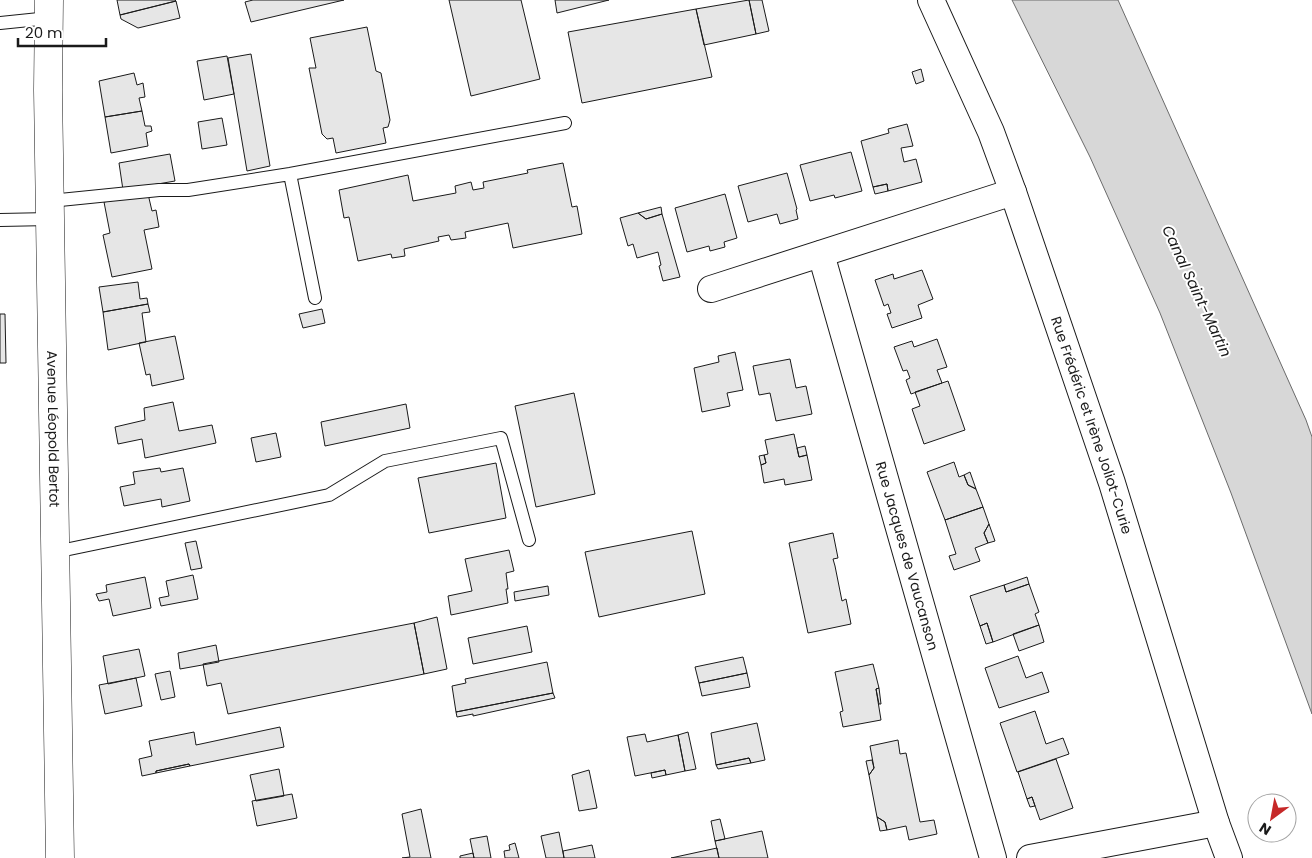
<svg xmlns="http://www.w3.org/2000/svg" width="1312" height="858" viewBox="0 0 1312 858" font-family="Poppins,sans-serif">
<rect width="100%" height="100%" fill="#fff"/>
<path fill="#d7d7d7" stroke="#6a6a6a" d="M1012 0H1118L1306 420 1312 437V714L1231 493 1160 313 1090 157Z"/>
<path fill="#e6e6e6" stroke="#1a1a1a" d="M117 0H175L176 1 120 15Z
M253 0H344L251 22 245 2Z
M449 0H521L540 79 471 96Z
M555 0H609L557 13Z
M749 0H762L769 31 756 34Z
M749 0 756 34 704 45 696 9Z
M176 1 180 18 138 28 121 19 120 15Z
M696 9 712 77 582 103 568 32Z
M367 27 376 71 381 73 390 120 388 127 383 128 386 143 336 153 333 138 327 139 322 134 309 68H316L310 38Z
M251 54 270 166 247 171 228 58Z
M227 56 234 94 204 100 197 61Z
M921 69 924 81 916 84 912 72Z
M134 73 137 85 143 83 145 97 139 98 142 111 105 117 99 81Z
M142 111 145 126H151L152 131 146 133 148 146 111 153 105 117Z
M222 118 227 145 202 149 198 122Z
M907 124 913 146 901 148 904 162 916 159 922 182 888 191 887 184 873 187 861 141 889 133 888 129Z
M851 152 862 191 835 198 834 195 810 201 800 165Z
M170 154 175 181 123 190 119 163Z
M563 163 572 207 577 206 582 234 513 248 508 223 465 232 466 238 451 240 449 235 438 237 439 241 404 249 405 256 392 258 391 254 358 261 349 217 344 218 339 190 408 175 413 201 456 193 455 186 471 182 473 190 484 188 483 182 528 173 527 170Z
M787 173 797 209 796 210 798 219 780 224 777 214 748 222 738 186Z
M887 184 888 191 875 194 873 187Z
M148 194 152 211 156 210 159 227 144 230 152 269 112 277 103 235 110 233 104 202Z
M725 194 737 238 724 242 725 247 710 251 709 246 687 252 675 208Z
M661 207 662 214 646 219 638 213Z
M638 213 646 219 662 214 680 277 663 281 659 266 661 265 658 252 637 258 633 244 628 246 620 218Z
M922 270 933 299 918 305 922 318 892 328 887 314 891 313 888 304 884 306 875 280 893 274 894 279Z
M138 282 140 299 147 298 148 304 103 312 99 287Z
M148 304 150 312 142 313 146 342 108 350 103 312Z
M322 309 325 323 303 328 299 314Z
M0 314H5L6 363H0Z
M175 336 184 379 152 386 150 374 146 375 139 343Z
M937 339 947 367 937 370 942 383 911 394 906 380 910 378 907 370 903 371 894 347 912 341 914 347Z
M735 352 743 390 727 393 730 406 702 412 694 368 719 362 718 356Z
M790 359 796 388 806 386 812 414 776 421 770 393 759 395 753 366Z
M948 381 965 430 924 444 912 409 920 406 915 392Z
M574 393 595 494 536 507 515 406Z
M173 402 179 431 212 425 216 443 145 458 142 439 118 444 115 427 145 420 144 408Z
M406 404 410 428 325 446 321 422Z
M276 433 281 457 256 462 251 438Z
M794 434 799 457 807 455 812 480 785 485 784 479 764 483 761 465 766 463 764 455 768 454 765 440Z
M805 446 807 455 799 457 797 448Z
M764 455 766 463 761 465 759 456Z
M954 462 959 477 964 475 968 485 976 489 983 507 945 520 927 472Z
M496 463 506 518 429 533 418 478Z
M160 468 161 472 183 468 190 501 162 507 161 499 124 506 120 487 135 484 133 472Z
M970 472 976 489 968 485 964 475Z
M983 507 989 524 984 533 988 543 975 548 980 561 954 570 949 556 956 554 945 520Z
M989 524 995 541 988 543 984 533Z
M692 531 705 594 599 617 585 552Z
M833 533 838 558 833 559 835 566 842 601 846 599 851 624 808 633 789 543Z
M196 541 202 568 191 570 185 543Z
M509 550 514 571 506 573 508 589H506L508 603 451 615 448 596 472 591 465 559Z
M193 575 198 599 161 606 159 598 169 596 166 581Z
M145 577 151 608 113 616 109 599 99 601 96 594 107 592 106 585Z
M1027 577 1029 584 1006 592 1004 585Z
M1029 584 1039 612 1035 614 1039 625 993 642 987 623 980 626 970 596 1004 585 1006 592Z
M548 586 549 595 515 601 514 592Z
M437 617 447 669 424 674 414 623Z
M414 623 424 674 228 714 221 683 207 686 203 664Z
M987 623 993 642 986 644 980 626Z
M1039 625 1044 642 1019 651 1013 634Z
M527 626 532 652 473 664 468 638Z
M216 645 219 662 180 669 178 653Z
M139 649 145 676 108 684 103 656Z
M1018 656 1026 678 1042 672 1049 692 999 708 985 668Z
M743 657 747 673 699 683 695 667Z
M547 662 553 693 456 712 452 686 466 683 465 679Z
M873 664 879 688 876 689 881 720 843 727 840 712 843 711 835 672Z
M170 671 175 697 161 700 155 674Z
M747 673 750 687 702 696 699 683Z
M136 678 142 706 105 714 99 685Z
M879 688 881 704H879L876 689Z
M553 693 555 698 473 716V714L457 717 456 712Z
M1035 711 1046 744 1063 738 1069 754 1017 772 1000 723Z
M757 723 765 760 751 763 749 758 716 765 711 733Z
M280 727 284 747 190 766 189 764 156 771V773L142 776 139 759 152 756 149 741 194 732 196 745Z
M688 732 696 769 685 771 678 735Z
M645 734 647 742 678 735 685 771 666 775 665 770 635 776 627 737Z
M898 740 900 754 906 753 920 822 934 820 937 834 909 840 906 826 887 830 885 822 877 817 869 775 874 768 870 746Z
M749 758 751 763 718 769 716 765Z
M1056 759 1073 808 1040 820 1032 797 1027 799 1018 772Z
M872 760 874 768 869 775 866 761Z
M189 764 190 766 156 773V771Z
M279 769 284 796 256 801 250 775Z
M589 770 597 808 579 811 572 775Z
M665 770 666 775 652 778 651 773Z
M292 794 297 818 257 826 252 801Z
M1032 797 1035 806 1030 807 1027 799Z
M421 809 431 858H402L410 857 402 814Z
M877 817 885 822 887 830 880 831Z
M720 819 725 839 715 841 711 821Z
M762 831 768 858H719L715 841Z
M559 832 564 858H546L541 836Z
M487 836 491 858H474L470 839Z
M515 843 519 858H505L504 851 510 850 509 845Z
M592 845 595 858H564L563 851Z
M717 848 719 858H671Z
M473 853 474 858H460V856Z"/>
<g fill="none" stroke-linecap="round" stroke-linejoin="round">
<defs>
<path id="service" d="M0 23 49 18
M290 174 315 298
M50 201 159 190H188L290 174 565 123
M0 220 50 219
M55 552 329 495 385 461 501 438 529 540"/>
<g id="minor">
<path id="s1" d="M931 0 991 132 1013 192 1112 483 1216 823 1229 858"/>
<path id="s2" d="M821 254 993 858"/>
<path d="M711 289 1013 192"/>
<path d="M1030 858 1216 823"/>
</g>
<g id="tertiary">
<path id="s3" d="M49 0 48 90 60 858"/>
</g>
</defs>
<use href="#service" stroke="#1a1a1a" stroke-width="14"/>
<use href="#minor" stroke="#1a1a1a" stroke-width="28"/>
<use href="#tertiary" stroke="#1a1a1a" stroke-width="29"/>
<use href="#service" stroke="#fff" stroke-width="12"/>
<use href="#minor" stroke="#fff" stroke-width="26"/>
<use href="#tertiary" stroke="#fff" stroke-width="28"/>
</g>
<g text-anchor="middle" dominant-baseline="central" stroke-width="4" stroke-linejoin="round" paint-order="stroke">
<g font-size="14" fill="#1a1a1a" stroke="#fff">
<text stroke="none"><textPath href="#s1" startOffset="455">Rue Frédéric et Irène Joliot-Curie</textPath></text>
<text stroke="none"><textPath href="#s3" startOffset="429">Avenue Léopold Bertot</textPath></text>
<text stroke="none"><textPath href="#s2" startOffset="314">Rue Jacques de Vaucanson</textPath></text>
</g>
<g font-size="15" font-style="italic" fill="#1a1a1a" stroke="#fff">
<text transform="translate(1197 291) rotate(65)">Canal Saint-Martin</text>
</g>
</g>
<g transform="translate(1272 818) rotate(212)"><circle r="24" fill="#ffffff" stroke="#a3a3a3"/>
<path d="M0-4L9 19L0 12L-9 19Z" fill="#c62828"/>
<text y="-8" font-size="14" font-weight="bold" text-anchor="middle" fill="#1a1a1a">N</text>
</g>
<path d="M18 38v8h88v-8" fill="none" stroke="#1a1a1a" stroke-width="2.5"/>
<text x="25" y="38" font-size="15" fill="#1a1a1a" stroke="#ffffff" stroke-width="4" paint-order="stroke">20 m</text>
</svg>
